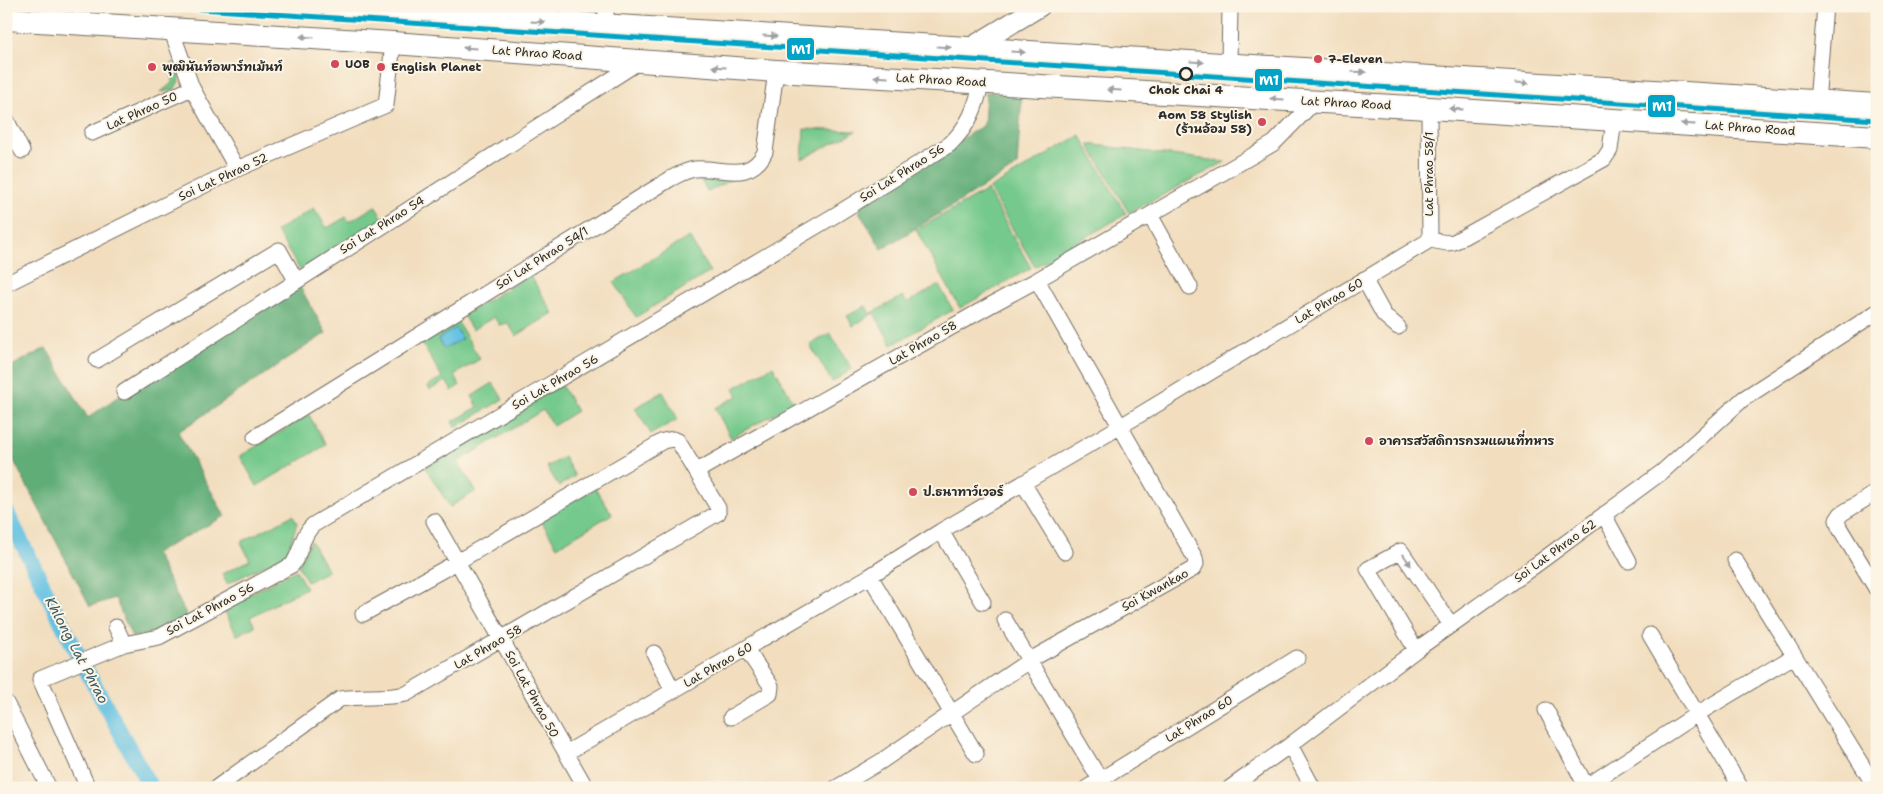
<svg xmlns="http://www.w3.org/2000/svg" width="1883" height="794" viewBox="0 0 1883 794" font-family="'Shantell Sans','Playpen Sans Thai',sans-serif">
<rect width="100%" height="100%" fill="#fcf5e5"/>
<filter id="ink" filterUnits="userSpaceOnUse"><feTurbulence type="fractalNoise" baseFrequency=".02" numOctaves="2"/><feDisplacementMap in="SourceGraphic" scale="10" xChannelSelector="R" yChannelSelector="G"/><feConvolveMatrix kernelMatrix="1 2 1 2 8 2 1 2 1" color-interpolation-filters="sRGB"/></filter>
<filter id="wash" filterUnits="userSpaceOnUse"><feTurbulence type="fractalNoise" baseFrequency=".0096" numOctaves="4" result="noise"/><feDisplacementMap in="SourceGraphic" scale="20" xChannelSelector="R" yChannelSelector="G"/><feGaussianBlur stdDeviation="1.12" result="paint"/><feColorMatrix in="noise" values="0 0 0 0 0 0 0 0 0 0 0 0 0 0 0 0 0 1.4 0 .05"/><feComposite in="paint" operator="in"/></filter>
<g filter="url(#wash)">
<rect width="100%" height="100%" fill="#f2debf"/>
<path fill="#75c98c" stroke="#507a5c" d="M503 6H599L595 25 503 18Z
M172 62 178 68 180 79 174 90 161 92 172 83Z
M804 129 856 131 802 159Z
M1080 135 1126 214 1035 267 989 189Z
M1088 144 1225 162 1129 213Z
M694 170 741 174 708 192Z
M987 190 1031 268 960 308 916 230Z
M375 206 384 220 300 270 276 231 314 208 327 228 346 217 349 222Z
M689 237 710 272 636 317 614 282Z
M530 275 553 313 516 336 508 323 499 325 494 317 472 330 463 315Z
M939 285 953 310 892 345 874 313 853 326 847 316 866 306 870 314 903 296 907 303Z
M457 321 480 359 454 375 460 385 452 391 446 381 430 390 428 386 442 377 421 342Z
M830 333 852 369 832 382 810 345Z
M773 366 794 403 731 438 715 408 738 396 734 388Z
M493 383 503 399 455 428 452 422 478 407 472 396Z
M561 385 577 411 553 426 543 410 458 462 476 491 450 507 425 467Z
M663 392 678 419 651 434 635 408Z
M309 415 326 445 257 486 240 456Z
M564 457 575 476 559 486 547 467Z
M594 486 612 514 557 547 540 519Z
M293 515 297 523 287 554 227 584 222 574 250 560 241 542Z
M311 541 328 571 307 582 298 565Z
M296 570 306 588 250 617 255 626 237 635 223 608Z"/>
<path fill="#60ad78" stroke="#466c52" d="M986 92 1022 95 1017 166 882 249 855 205 984 125Z
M296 280 326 333 178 432 225 516 155 553 187 616 156 633 132 637 115 598 90 606 6 446V369L46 348 88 418 124 392Z"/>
<path fill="#65c2e3" stroke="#487687" d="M456 328 462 339 444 349 438 339Z"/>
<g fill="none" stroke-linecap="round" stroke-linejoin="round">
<path stroke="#65c2e3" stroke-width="16" d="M6 511 78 655 151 788"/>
</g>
</g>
<g filter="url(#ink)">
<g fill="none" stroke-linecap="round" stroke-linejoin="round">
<defs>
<path id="street" d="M606 26V6
M171 29 192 88 237 169
M1229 64 1230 6
M1817 102 1825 6
M1429 108 1430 240
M6 119 22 151
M92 133 192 88
M1150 215 1190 287
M1364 279 1384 315 1398 327
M6 284 237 169 386 105 393 43
M97 360 279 250 296 280
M124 392 640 61
M255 437 670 179C678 175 686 170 695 169 722 167 750 183 765 152L776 71
M697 471 989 306 1037 280 1257 153 1274 143 1315 101
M1023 483 1065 552
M1877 492 1841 514 1837 520 1839 527 1877 590
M1604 515 1629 561
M434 521 586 788
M941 531 983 602
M1735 560 1876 788
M870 576 976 754
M1005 620 1105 788
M116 627 124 644 159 637 292 565C302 552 301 536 313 525L837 214 950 144C970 124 975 109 982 82
M1650 635 1741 788
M1416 650 1368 569 1401 551 1451 625
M654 653 673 691
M6 703 49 788
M1546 710 1587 788
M731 717 770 694 771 686 746 649
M1290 745 1313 788
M566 753 870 576 941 531 1121 426 1430 240 1447 243 1454 242 1604 159 1610 150 1614 120
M1587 786 1697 714 1794 656
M88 788 40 679 124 644
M216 788 340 699C362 695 384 699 406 694L718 513V508L678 441 673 439 663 441 457 562 363 614
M836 788 880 762 1030 660 1193 569 1196 564 1195 558 1037 280
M1087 788 1297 658
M1230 788 1290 745 1416 650 1537 564 1662 472 1743 399 1877 312"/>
<path id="secondary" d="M969 49 1040 6"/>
<path id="primary" d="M297 6 1877 105
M6 19 393 43 776 71 1429 108 1877 137"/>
</defs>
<use href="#street" stroke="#716a5f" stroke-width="17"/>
<use href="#secondary" stroke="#716a5f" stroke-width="22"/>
<use href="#primary" stroke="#716a5f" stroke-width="24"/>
<use href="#street" stroke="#fff" stroke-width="15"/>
<use href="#secondary" stroke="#fff" stroke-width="20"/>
<use href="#primary" stroke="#fff" stroke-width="22"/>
<defs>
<path id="metro-1" d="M155 6 1877 120"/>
</defs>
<use href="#metro-1" stroke="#fcf5e5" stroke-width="9"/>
<use href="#metro-1" stroke="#02a3c6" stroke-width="5"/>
</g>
<defs><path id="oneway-solid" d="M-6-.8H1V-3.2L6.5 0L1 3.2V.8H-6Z" transform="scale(1.25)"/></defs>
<g fill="#a0a0a0">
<use href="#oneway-solid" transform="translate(538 22) rotate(3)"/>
<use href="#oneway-solid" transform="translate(770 36) rotate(4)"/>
<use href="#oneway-solid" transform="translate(307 37) rotate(-176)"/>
<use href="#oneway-solid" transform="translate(944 47) rotate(4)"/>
<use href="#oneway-solid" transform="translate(470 48) rotate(-176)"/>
<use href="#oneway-solid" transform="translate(1018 52) rotate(3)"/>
<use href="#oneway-solid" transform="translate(1197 62) rotate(3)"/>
<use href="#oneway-solid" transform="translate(719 67) rotate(-176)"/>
<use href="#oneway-solid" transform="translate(1359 72) rotate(4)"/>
<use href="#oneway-solid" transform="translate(881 77) rotate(-177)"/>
<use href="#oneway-solid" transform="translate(1522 83) rotate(4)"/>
<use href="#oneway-solid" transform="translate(1114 90) rotate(-177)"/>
<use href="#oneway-solid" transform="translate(1277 99) rotate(-177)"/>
<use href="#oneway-solid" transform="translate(1456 109) rotate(-176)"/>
<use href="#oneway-solid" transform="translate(1688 124) rotate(-176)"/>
<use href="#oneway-solid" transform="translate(1407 560) rotate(56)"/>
</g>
</g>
<g fill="#d1495b" stroke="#fcf5e5" stroke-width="2">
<circle cx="1318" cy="59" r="5"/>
<circle cx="335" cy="64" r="5"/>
<circle cx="152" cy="67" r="5"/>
<circle cx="381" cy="67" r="5"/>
<circle cx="1262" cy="122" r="5"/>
<circle cx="1369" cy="441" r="5"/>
<circle cx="913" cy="492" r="5"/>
</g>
<circle fill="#fcf5e5" stroke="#2b2b2b" stroke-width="2.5" cx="1186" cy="74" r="6"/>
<g text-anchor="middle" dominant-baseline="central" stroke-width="4" stroke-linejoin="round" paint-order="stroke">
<g font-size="12" fill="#2b2b2b" stroke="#fcf5e5">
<text transform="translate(537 53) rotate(4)">Lat Phrao Road</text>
<text transform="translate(941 80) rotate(3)">Lat Phrao Road</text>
<text transform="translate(1346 103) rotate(3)">Lat Phrao Road</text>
<text transform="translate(142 111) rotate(-24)">Lat Phrao 50</text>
<text transform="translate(1750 128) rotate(4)">Lat Phrao Road</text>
<text transform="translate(902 173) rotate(-32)">Soi Lat Phrao 56</text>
<text transform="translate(1429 174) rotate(-90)">Lat Phrao 58/1</text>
<text transform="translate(223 177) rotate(-25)">Soi Lat Phrao 52</text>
<text transform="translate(382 225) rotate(-32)">Soi Lat Phrao 54</text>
<text transform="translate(542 258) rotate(-32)">Soi Lat Phrao 54/1</text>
<text transform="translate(1329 301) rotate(-31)">Lat Phrao 60</text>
<text transform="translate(923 343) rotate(-30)">Lat Phrao 58</text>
<text transform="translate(555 382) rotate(-30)">Soi Lat Phrao 56</text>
<text transform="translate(1555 551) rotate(-36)">Soi Lat Phrao 62</text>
<text transform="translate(1155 590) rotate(-29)">Soi Kwankao</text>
<text transform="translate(210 609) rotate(-28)">Soi Lat Phrao 56</text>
<text transform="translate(488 647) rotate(-30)">Lat Phrao 58</text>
<text transform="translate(718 665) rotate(-30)">Lat Phrao 60</text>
<text transform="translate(532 694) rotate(61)">Soi Lat Phrao 50</text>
<text transform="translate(1199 719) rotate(-32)">Lat Phrao 60</text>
</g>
<g font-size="12" font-weight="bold" fill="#2b2b2b" stroke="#fcf5e5" text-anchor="start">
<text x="1328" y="59">7-Eleven</text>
<text x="345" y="64">UOB</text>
<text x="162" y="67">พุฒินันท์อพาร์ทเม้นท์</text>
<text x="391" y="67">English Planet</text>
<text x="1252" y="115" text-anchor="end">Aom 58 Stylish<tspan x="1252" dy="14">(ร้านอ้อม 58)</tspan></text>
<text x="1379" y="441">อาคารสวัสดิการกรมแผนที่ทหาร</text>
<text x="923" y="492">ป.ธนาทาว์เวอร์</text>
</g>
<g font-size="12" font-weight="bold" fill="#2b2b2b" stroke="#fcf5e5">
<text x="1186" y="90">Chok Chai 4</text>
</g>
<g font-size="14" font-style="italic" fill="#3c5862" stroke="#fcf5e5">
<text transform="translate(77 650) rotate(62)">Khlong Lat Phrao</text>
</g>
</g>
<g stroke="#fcf5e5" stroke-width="2">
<rect x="786" y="37" width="29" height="24" rx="5" fill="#02a3c6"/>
<rect x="1254" y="68" width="29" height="24" rx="5" fill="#02a3c6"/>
<rect x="1647" y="94" width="29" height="24" rx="5" fill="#02a3c6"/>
</g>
<g font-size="14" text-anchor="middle" font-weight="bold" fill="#fff">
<text x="801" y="54">M1</text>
<text x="1269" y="85">M1</text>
<text x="1662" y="111">M1</text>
</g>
<rect width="1883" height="794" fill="none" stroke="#fcf5e5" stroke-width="25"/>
</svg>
